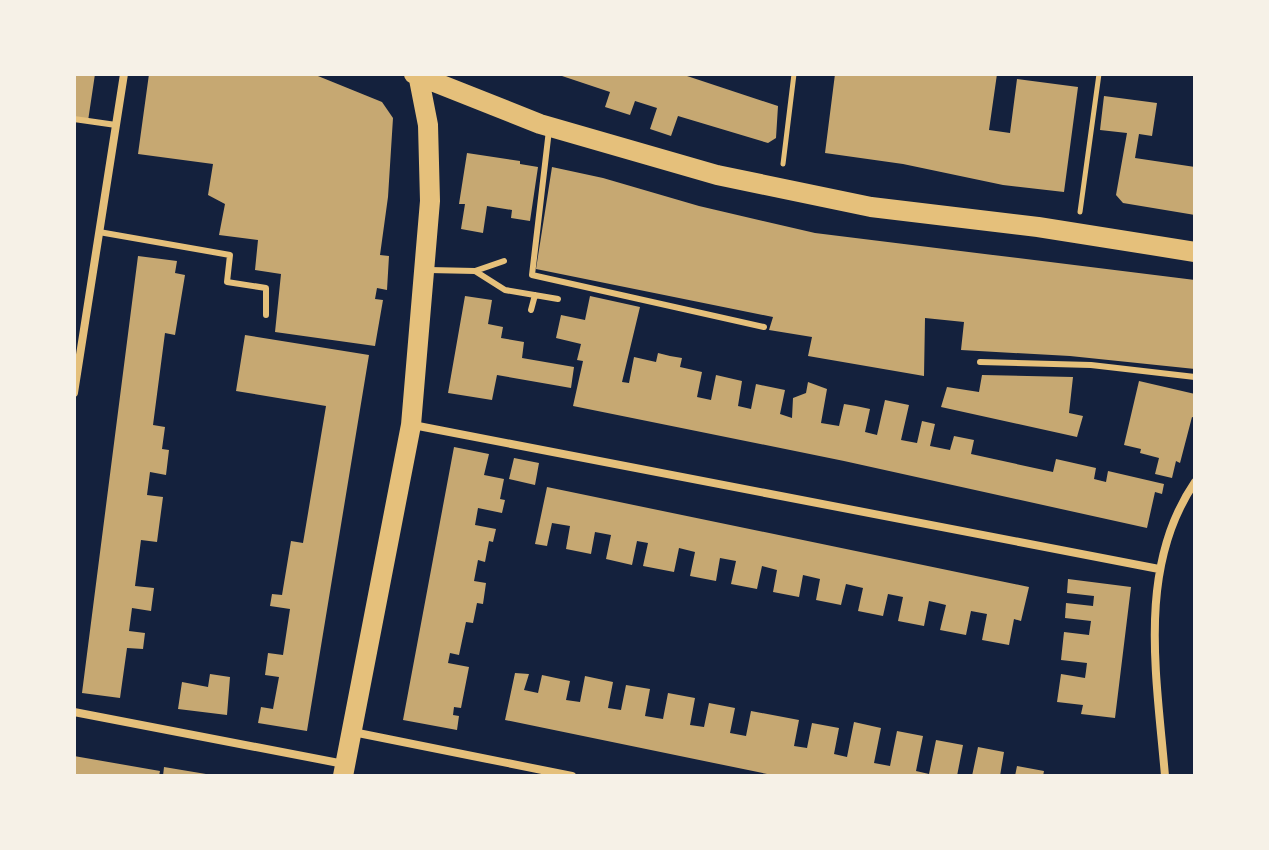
<svg xmlns="http://www.w3.org/2000/svg" width="1269" height="850" viewBox="0 0 1269 850" font-family="'Fira Sans Condensed',sans-serif">
<rect width="100%" height="100%" fill="#14213d"/>
<path fill="#c6a872" d="M74 74H95L88 121 74 118Z
M149 74H313L382 102 393 118 388 197 380 255 389 256 387 290 377 288 375 299 383 300 375 346 275 332 281 274 255 270 258 240 219 235 225 204 208 195 213 164 138 154Z
M556 74H681L778 106 776 138 768 143 678 116 671 136 650 129 657 108 635 101 630 115 605 107 610 92Z
M835 74H997L989 130 1010 133 1017 79 1078 87 1064 192 1003 185 903 164 825 153Z
M1104 96 1157 103 1152 136 1139 134 1135 158 1195 167V215L1123 203 1116 195 1127 133 1100 130Z
M467 153 520 161V164L538 167 530 221 511 218 512 210 487 206 483 233 461 229 465 204H459Z
M552 167 603 178 699 206 815 233 1195 280V369L1070 356 961 350 964 322 925 318 924 376 808 356 812 337 769 330 773 317 536 269Z
M138 256 177 261 175 273 185 275 175 335 165 333 153 425 165 427 162 449 169 450 166 475 150 472 147 495 163 497 157 542 141 540 135 586 154 588 151 611 132 608 129 631 145 633 143 649 127 648 120 698 82 693Z
M465 296 492 300 488 324 503 327 501 338 524 342 522 358 574 367 571 388 497 375 492 400 448 393Z
M590 296 640 307 622 382 629 383 634 357 656 362 658 353 670 356 682 358 680 367 702 372 697 397 711 400 716 375 742 381 738 406 751 409 756 384 785 390 780 414 792 418 793 398 806 393 808 382 827 389 821 423 839 426 844 404 856 406 870 409 865 432 877 435 885 400 909 405 901 440 917 443 922 421 935 424 930 446 950 450 954 436 974 440 971 454 1053 472 1056 459 1096 468 1094 479 1106 482 1108 471 1164 484 1162 494 1155 492 1147 528 844 461 573 406 583 361 577 360 581 344 556 338 561 315 585 320Z
M245 335 369 355 307 731 258 723 261 707 273 709 279 677 265 675 268 653 283 655 290 609 270 606 272 594 282 595 291 541 303 543 326 406 236 391Z
M982 375 1073 377 1069 413 1083 416 1077 437 941 407 947 387 979 392Z
M1139 381 1195 394V418L1192 417 1180 463 1176 461 1172 478 1155 474 1159 458 1140 453 1141 449 1124 445Z
M454 447 489 454 484 475 504 479 500 499 505 500 502 513 478 508 475 525 496 529 493 542 489 541 485 562 478 560 474 581 486 583 483 604 477 603 473 623 466 622 459 655 450 653 448 663 469 667 461 708 454 707 453 715 459 716 457 730 403 720Z
M514 458 539 463 535 485 509 479Z
M547 487 1029 587 1021 621 1014 619 1009 645 982 640 987 614 971 611 966 635 940 630 946 605 938 603 929 601 924 626 898 621 903 597 888 594 883 616 858 611 863 588 846 584 841 605 816 600 820 579 803 575 799 597 773 592 777 570 762 566 757 589 731 584 736 561 720 558 716 581 690 576 695 552 679 548 674 572 643 566 648 543 637 541 632 565 606 559 611 535 595 532 591 554 566 549 570 526 552 523 547 546 535 544Z
M1068 579 1131 587 1115 718 1081 714 1083 705 1057 702 1061 674 1085 678 1086 671 1087 663 1061 660 1064 632 1089 635 1091 621 1065 618 1066 603 1093 606 1094 596 1067 593Z
M515 673 529 674 524 690 538 693 542 675 570 681 566 700 580 702 585 676 613 682 608 708 621 710 626 685 650 689 645 716 663 719 668 693 695 698 690 725 704 727 709 703 735 708 730 733 746 736 751 711 799 720 794 746 807 748 812 723 839 728 834 754 847 757 854 722 881 728 874 763 890 766 897 731 923 736 916 771 929 774 936 740 963 745 957 776H777L505 720Z
M210 674 230 677 227 715 178 709 182 682 208 687Z
M978 747 1004 752 1000 776H972Z
M74 756 160 771 159 776H74Z
M1017 766 1044 771 1043 776H1015Z
M164 767 206 774V776H163Z"/>
<g fill="none" stroke-linecap="round" stroke-linejoin="round">
<path stroke="#e5c07b" stroke-width="5" d="M783 164 794 74
M1080 212 1099 74"/>
<path stroke="#e5c07b" stroke-width="6" d="M74 119 116 125
M549 130 532 275 764 327
M99 232 230 255 227 282 266 288V315
M429 270 475 271 505 290 558 299
M475 271 504 261
M531 310 535 295
M980 362 1091 365 1195 377"/>
<path stroke="#e5c07b" stroke-width="8" d="M74 393 124 74
M413 425 1159 569
M74 712 344 764
M353 732 572 776
M1165 776C1157 678 1136 568 1195 482"/>
<path stroke="#e5c07b" stroke-width="20" d="M414 74 540 124 717 175 871 207 1038 227 1195 252
M343 776 411 425 430 201 428 125 418 74"/>
</g>
<rect width="1269" height="850" fill="none" stroke="#f6f1e7" stroke-width="152"/>
</svg>
